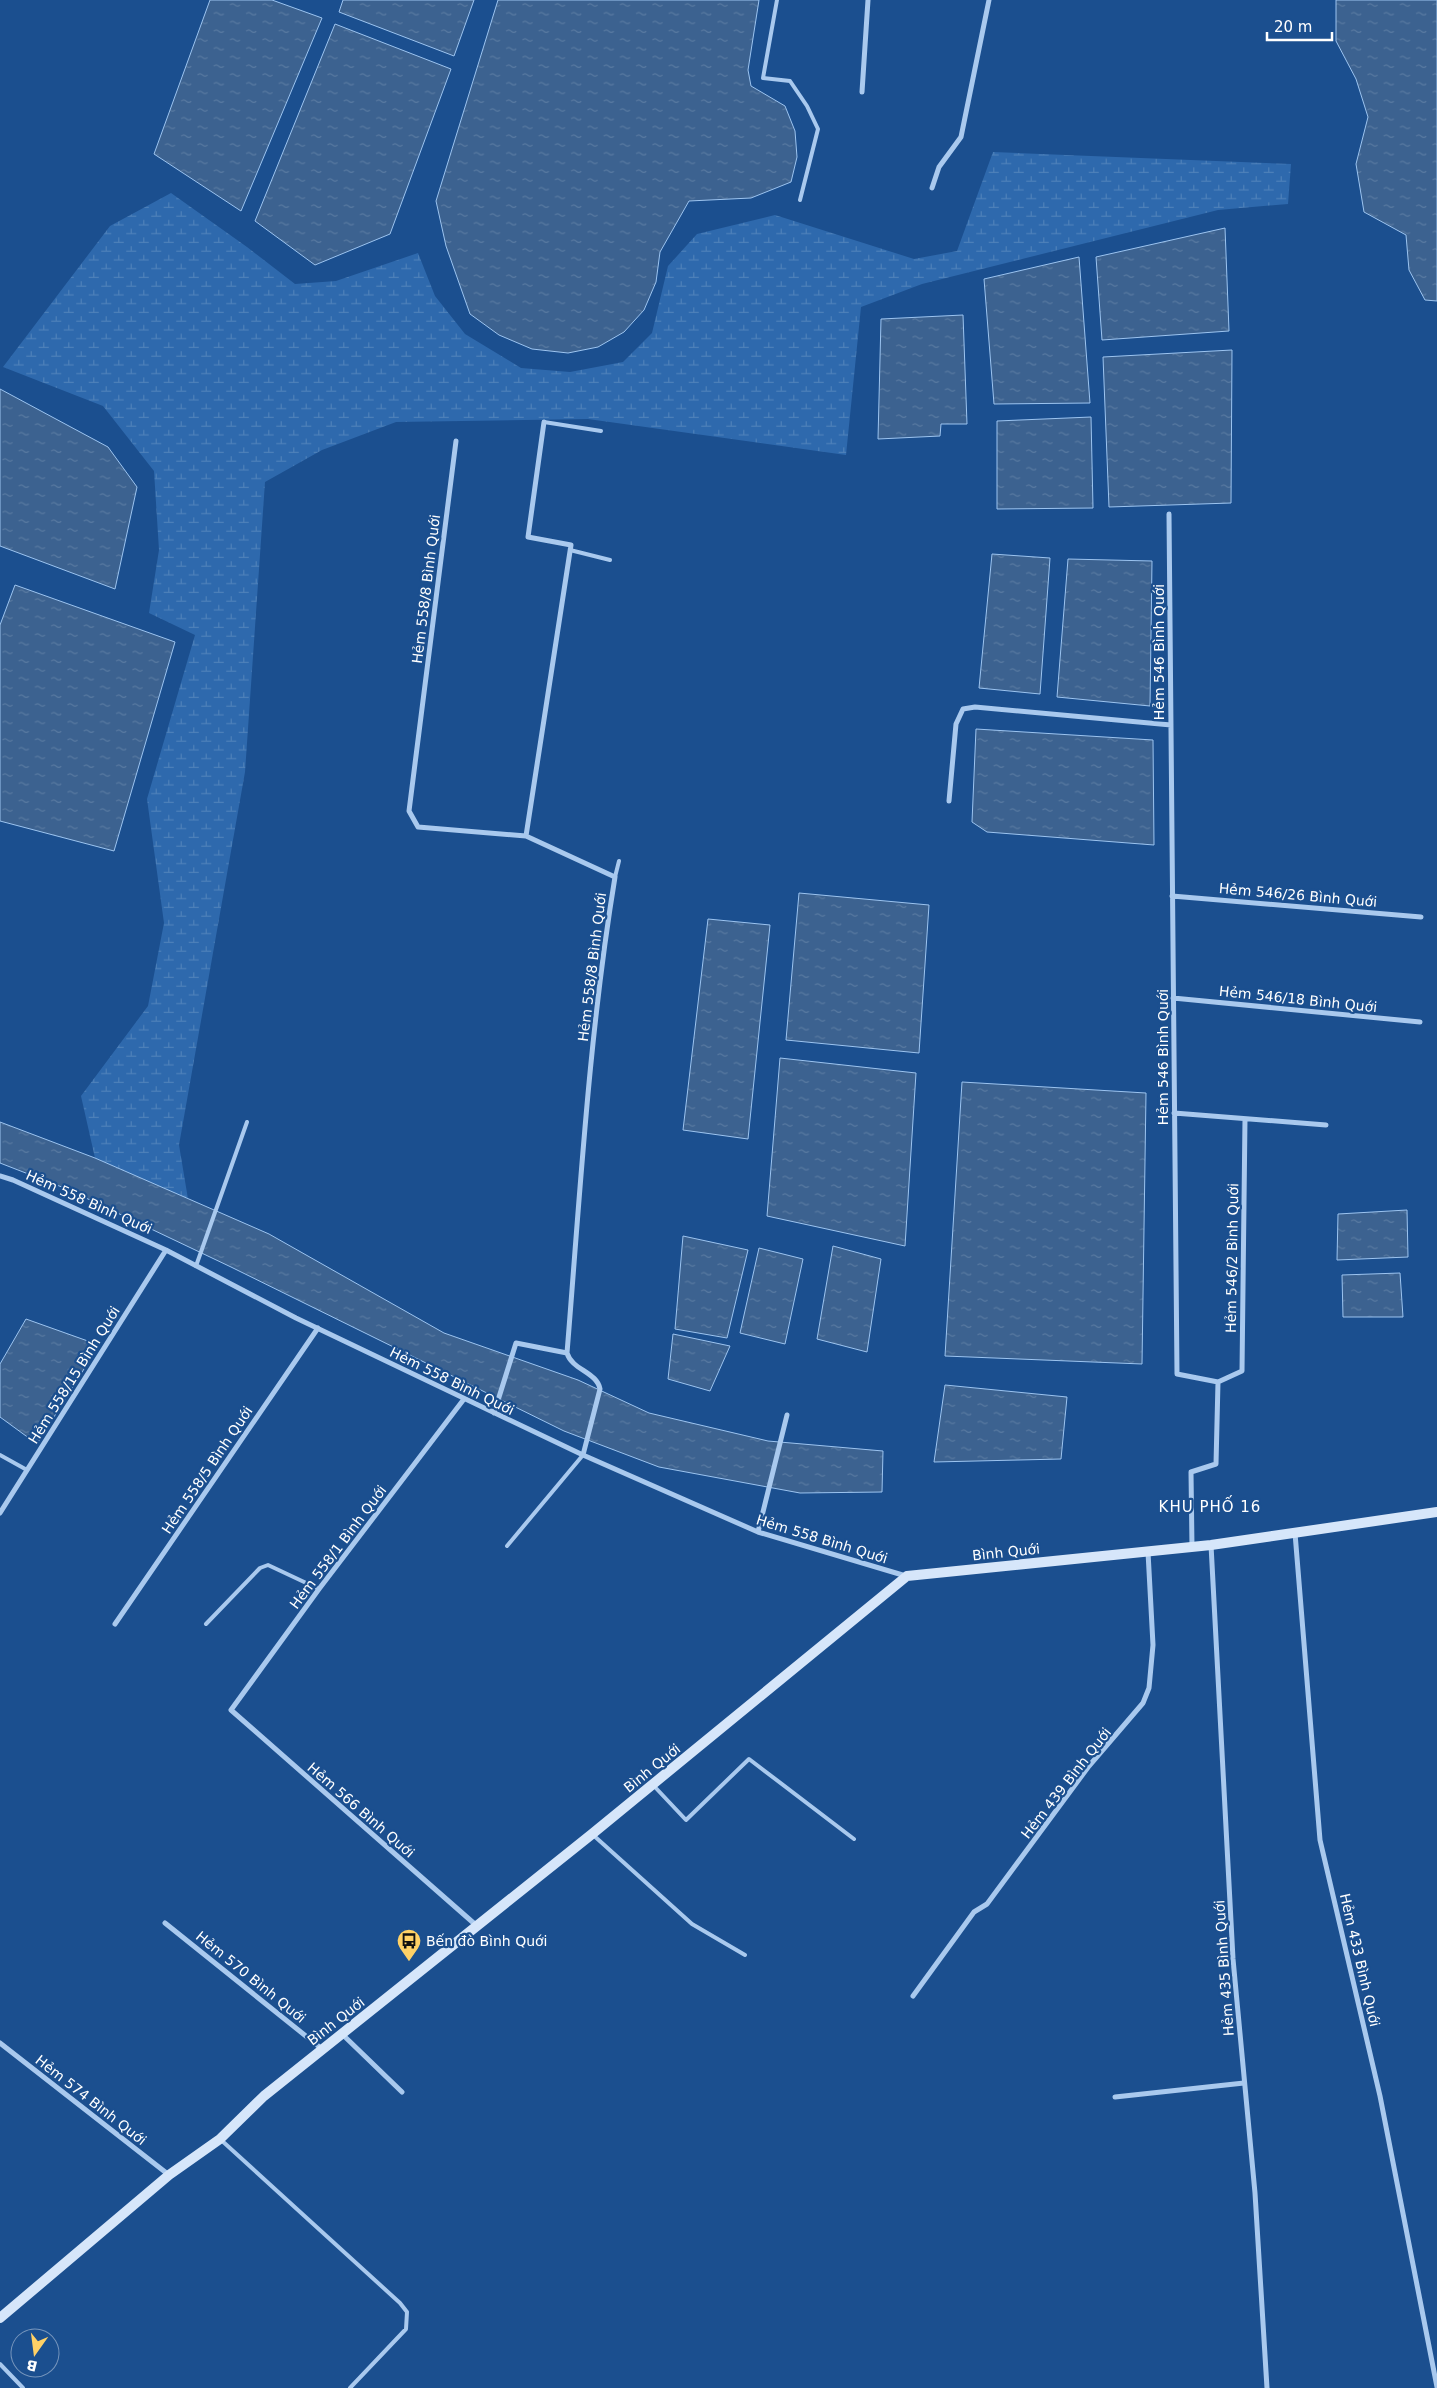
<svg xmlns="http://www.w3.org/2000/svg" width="1437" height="2388" viewBox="0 0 1437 2388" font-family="'DejaVu Sans',sans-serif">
<defs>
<pattern id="wetland-marsh" width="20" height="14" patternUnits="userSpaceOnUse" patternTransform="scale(1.25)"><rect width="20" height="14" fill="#2e69ad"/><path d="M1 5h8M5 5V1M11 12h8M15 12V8" fill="none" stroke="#4d80b9"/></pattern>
<pattern id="water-ripples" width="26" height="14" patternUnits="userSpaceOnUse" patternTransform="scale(1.25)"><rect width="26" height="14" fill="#3c6290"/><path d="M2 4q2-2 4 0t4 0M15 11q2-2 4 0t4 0" fill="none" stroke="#597aa1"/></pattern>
</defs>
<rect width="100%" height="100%" fill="#1b4f8f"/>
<path fill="url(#wetland-marsh)" d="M993 152 1291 164 1288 204 1218 210 922 284 861 307 846 455 588 419 396 422 322 450 265 482 245 772 179 1145 188 1199 95 1158 81 1096 148 1006 164 923 147 799 195 635 149 613 159 550 154 471 103 406 3 367 110 226 171 193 247 247 295 284 336 281 418 253 435 296 465 334 521 368 570 372 623 362 652 333 668 266 697 234 775 215 914 259 957 251Z"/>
<path fill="url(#water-ripples)" stroke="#9cc4f0" d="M210 0H272L322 18 241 211 154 154Z
M343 0H474L454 56 339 12Z
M498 0H759L748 70 751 86 785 106 795 131 797 157 791 182 751 198 689 201 660 252 656 282 644 310 624 332 598 347 568 353 532 349 499 335 470 314 446 246 436 201Z
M1336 0H1437V301L1425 300 1409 270 1406 235 1364 212 1356 164 1368 117 1356 79 1336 41Z
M335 24 451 69 390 234 315 265 255 221Z
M1225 228 1229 331 1102 340 1096 257Z
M1079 257 1090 403 994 404 984 279Z
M963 315 967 424H941L940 436 878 439 881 319Z
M1232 350 1231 503 1109 507 1103 357Z
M0 389 108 447 137 487 115 589 0 546Z
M1091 417 1093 508 997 509V421Z
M992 554 1050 558 1040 694 979 688Z
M1068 559 1152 561 1150 706 1057 697Z
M15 585 175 642 114 851 0 821V625Z
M976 729 1153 740 1154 845 987 832 972 822Z
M799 893 929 905 919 1053 786 1040Z
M708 919 770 925 748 1139 683 1130Z
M780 1058 916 1073 905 1246 767 1216Z
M962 1082 1146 1093 1142 1364 945 1356Z
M0 1122 95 1158 269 1234 444 1333 578 1380 649 1413 768 1441 883 1451 882 1492 800 1493 659 1467 564 1431 231 1267 67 1189 0 1163Z
M1407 1210 1408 1257 1337 1260 1338 1214Z
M683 1236 748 1250 727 1338 675 1329Z
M833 1246 881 1259 867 1352 817 1339Z
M759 1248 803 1259 785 1344 740 1333Z
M1400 1273 1403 1317H1343L1342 1275Z
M26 1319 99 1345 37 1444 0 1417V1364Z
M673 1334 730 1346 710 1391 668 1379Z
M945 1385 1067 1397 1061 1459 934 1462Z"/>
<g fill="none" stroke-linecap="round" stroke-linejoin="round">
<path stroke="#a9c9ee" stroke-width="4" d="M777 0 763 78 790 81 807 106 818 129 800 200
M544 422 601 431
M570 550 610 560
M615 877 619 861
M196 1266 247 1122
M0 1455 27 1470
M507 1546 583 1455
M206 1624 260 1568 268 1565 319 1589
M653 1785 686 1820 749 1759 854 1839
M592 1834 692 1924 745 1955
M220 2139 400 2303 407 2312 406 2329 350 2388
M0 2364 23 2388"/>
<path stroke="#a9c9ee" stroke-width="5" d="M862 92 868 0
M932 188 939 167 961 137 989 0
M456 441 409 811 418 827 526 836 615 877C589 1034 580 1194 567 1353L516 1343 494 1413
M1169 514 1177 1374 1218 1382 1216 1464 1191 1472 1192 1547
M949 801 956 724 963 709 975 707 1171 725
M526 836 571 545 528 537 544 422
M1172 896 1421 917
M1173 998 1420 1022
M1174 1113 1326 1125
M0 1176 13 1180 166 1250 296 1318 583 1455 758 1532 906 1576
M567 1353C572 1370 597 1372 600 1389L583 1455
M1218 1382 1242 1371 1245 1119
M464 1399 319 1589 231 1710 477 1926
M0 1513 166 1250
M758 1532 787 1415
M1295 1533 1320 1840 1380 2096 1437 2387
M1211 1545 1233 1959 1255 2193 1267 2388
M115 1624 318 1328
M165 1923 322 2049
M913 1996 974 1912 987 1904 1089 1766 1143 1703 1149 1688 1153 1645 1148 1552
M342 2034 402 2092
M0 2043 169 2175
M1115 2097 1244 2083"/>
<path stroke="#d6e6fa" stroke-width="10" d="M0 2318 169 2175 220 2139 264 2096 592 1834 907 1576 1211 1545 1437 1512"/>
</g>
<defs>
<symbol id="bus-pin" viewBox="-11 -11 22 30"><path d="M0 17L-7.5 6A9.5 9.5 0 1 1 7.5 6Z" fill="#ffd166" stroke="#1b4f8f"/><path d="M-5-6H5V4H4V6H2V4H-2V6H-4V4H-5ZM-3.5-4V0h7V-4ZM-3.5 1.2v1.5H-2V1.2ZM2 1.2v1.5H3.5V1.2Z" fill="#111"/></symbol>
</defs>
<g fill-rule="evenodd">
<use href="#bus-pin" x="395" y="1927" width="28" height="38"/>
</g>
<g text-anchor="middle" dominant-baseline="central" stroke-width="4.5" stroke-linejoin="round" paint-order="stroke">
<g font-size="14" fill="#fff" stroke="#1b4f8f">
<text transform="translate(426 589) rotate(-83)">Hẻm 558/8 Bình Quới</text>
<text transform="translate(1159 652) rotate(-90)">Hẻm 546 Bình Quới</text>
<text transform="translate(1298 895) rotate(5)">Hẻm 546/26 Bình Quới</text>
<text transform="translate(592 967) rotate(-83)">Hẻm 558/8 Bình Quới</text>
<text transform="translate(1298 999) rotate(6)">Hẻm 546/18 Bình Quới</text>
<text transform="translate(1163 1057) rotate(-90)">Hẻm 546 Bình Quới</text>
<text transform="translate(89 1202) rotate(24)">Hẻm 558 Bình Quới</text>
<text transform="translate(1232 1258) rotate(-89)">Hẻm 546/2 Bình Quới</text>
<text transform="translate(74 1375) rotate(-58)">Hẻm 558/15 Bình Quới</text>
<text transform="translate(452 1381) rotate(26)">Hẻm 558 Bình Quới</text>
<text transform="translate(207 1470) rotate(-56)">Hẻm 558/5 Bình Quới</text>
<text transform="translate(822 1539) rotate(17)">Hẻm 558 Bình Quới</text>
<text transform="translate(338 1547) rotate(-53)">Hẻm 558/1 Bình Quới</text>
<text transform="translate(1006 1552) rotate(-6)">Bình Quới</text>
<text transform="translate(652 1768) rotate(-39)">Bình Quới</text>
<text transform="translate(1066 1783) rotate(-52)">Hẻm 439 Bình Quới</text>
<text transform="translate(361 1810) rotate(41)">Hẻm 566 Bình Quới</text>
<text transform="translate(1360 1960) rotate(77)">Hẻm 433 Bình Quới</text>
<text transform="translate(1224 1968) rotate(-94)">Hẻm 435 Bình Quới</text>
<text transform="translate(251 1977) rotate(39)">Hẻm 570 Bình Quới</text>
<text transform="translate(336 2021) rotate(-38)">Bình Quới</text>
<text transform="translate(91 2100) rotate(38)">Hẻm 574 Bình Quới</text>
</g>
<g font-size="14" fill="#fff" stroke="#1b4f8f" text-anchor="start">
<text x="426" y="1941">Bến đò Bình Quới</text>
</g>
<g font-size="15" letter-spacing="1" fill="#fff" stroke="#1b4f8f">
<text x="1210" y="1507">KHU PHỐ 16</text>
</g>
</g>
<g transform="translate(35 2353) rotate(194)"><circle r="24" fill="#1b4f8f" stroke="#7695bc"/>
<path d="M0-4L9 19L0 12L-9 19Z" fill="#ffd166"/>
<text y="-8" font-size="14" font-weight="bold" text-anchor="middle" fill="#ffffff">B</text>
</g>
<path d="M1267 32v8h65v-8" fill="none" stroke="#ffffff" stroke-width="2.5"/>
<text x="1274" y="32" font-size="15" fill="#ffffff" stroke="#1b4f8f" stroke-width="4" paint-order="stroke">20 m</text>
</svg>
